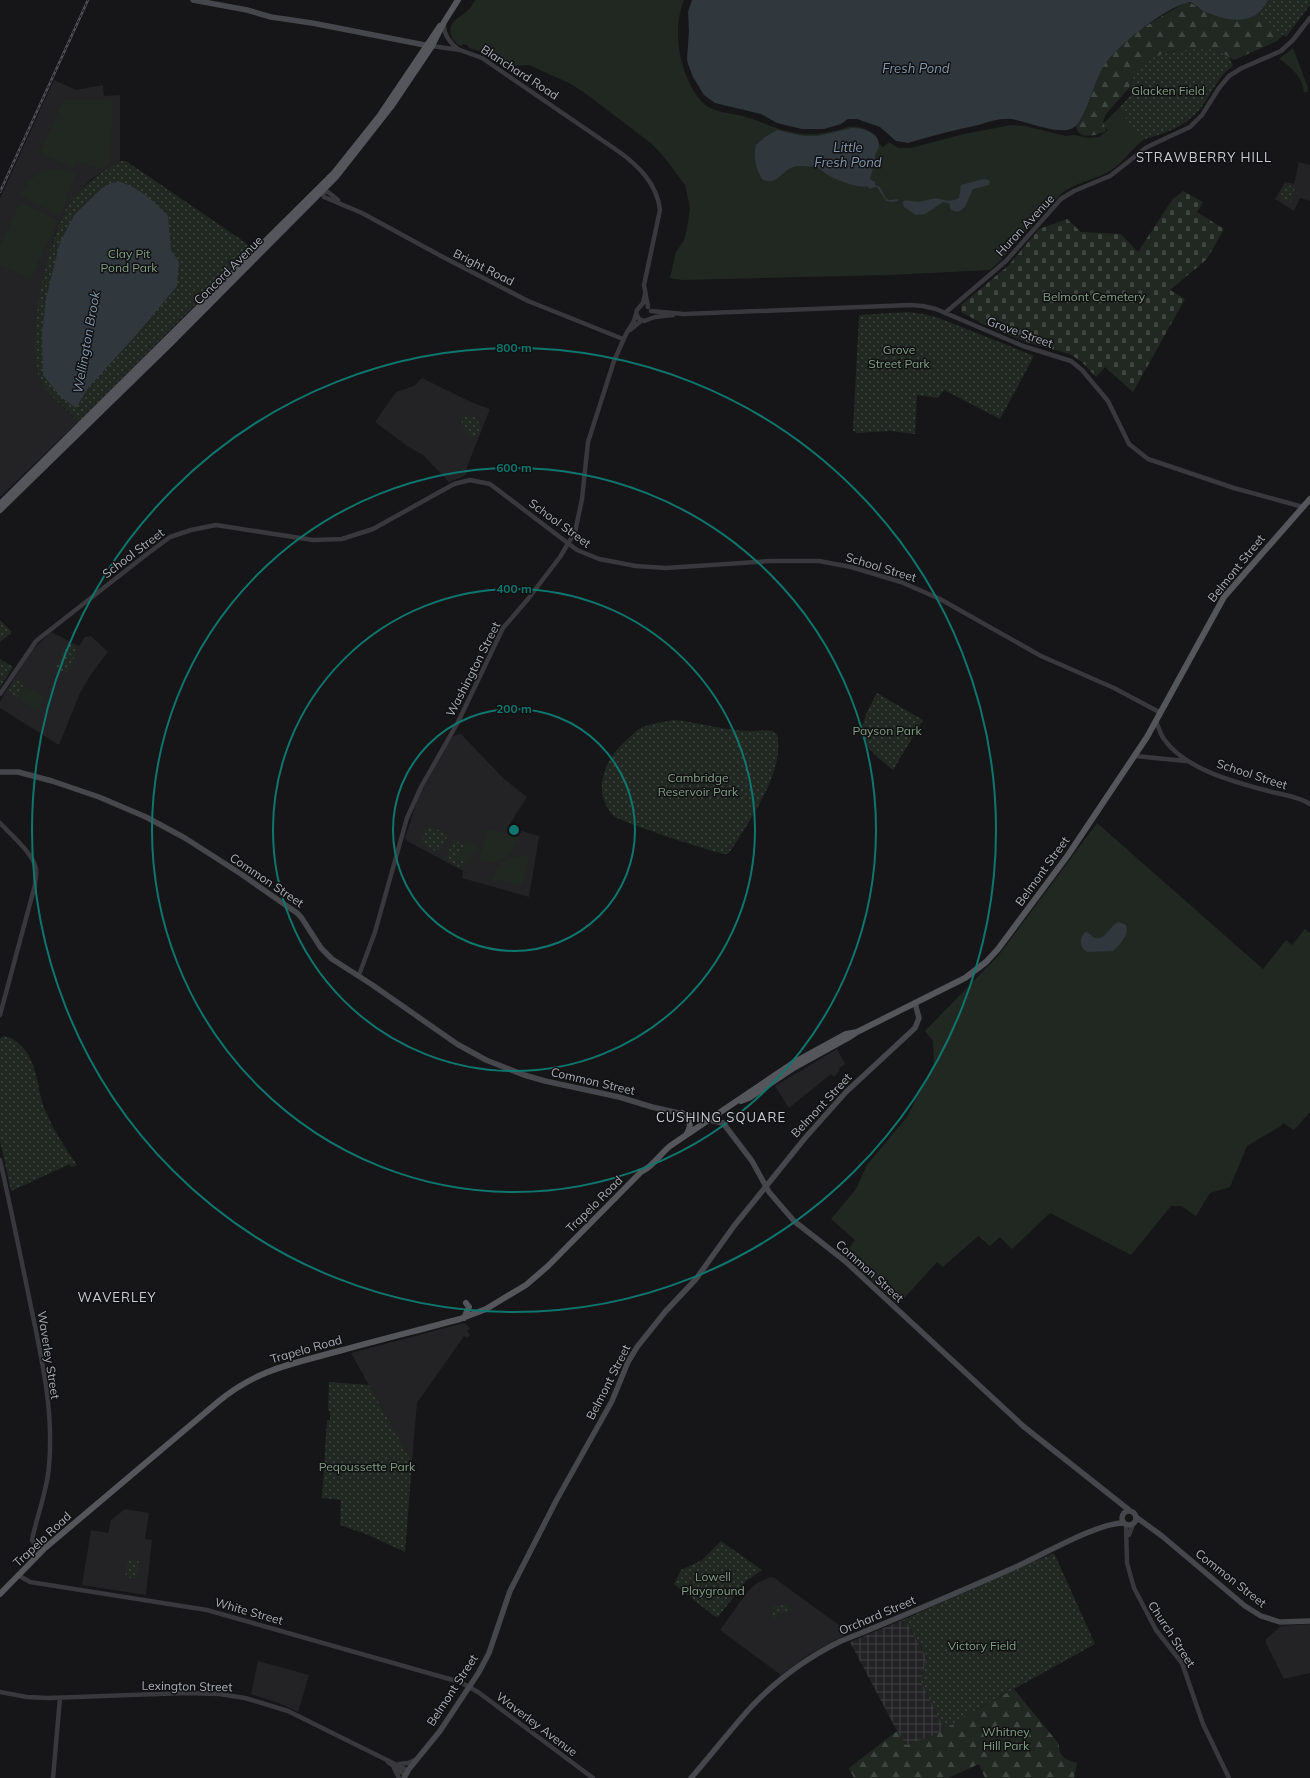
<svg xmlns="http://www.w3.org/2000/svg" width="1310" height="1778" viewBox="0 0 1310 1778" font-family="Mulish,sans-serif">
<defs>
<pattern id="industrial-grid" width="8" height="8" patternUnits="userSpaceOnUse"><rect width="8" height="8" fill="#232225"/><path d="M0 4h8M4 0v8" fill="none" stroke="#404042"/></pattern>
<pattern id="forest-firs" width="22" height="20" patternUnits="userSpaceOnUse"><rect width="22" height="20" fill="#212822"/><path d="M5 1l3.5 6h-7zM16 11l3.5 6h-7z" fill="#3f4540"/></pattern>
<pattern id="cemetery-stones" width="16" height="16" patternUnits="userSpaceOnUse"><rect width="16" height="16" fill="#212822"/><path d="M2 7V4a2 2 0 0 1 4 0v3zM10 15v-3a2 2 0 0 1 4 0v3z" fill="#3f4540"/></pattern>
<pattern id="park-dots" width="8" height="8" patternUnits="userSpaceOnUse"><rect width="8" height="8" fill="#212822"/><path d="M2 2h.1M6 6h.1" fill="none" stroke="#3f4540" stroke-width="1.8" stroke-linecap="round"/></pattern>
</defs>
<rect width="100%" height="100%" fill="#161618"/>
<path fill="#232225" d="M54 80 76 90 103 85 104 96 120 95V161L90 180 75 197 63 215 54 236 50 252 38 311 35 350 37 371 40 379 49 393 78 422 0 497V198Z
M1299 162 1310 165V201L1300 198 1294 211 1275 199 1285 182 1294 184Z
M422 378 473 403 490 409 467 467V473L464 476 449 482 423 455 407 446 375 422 396 392 414 386Z
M51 632 79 646 85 637 91 636 108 652 92 673 80 693 59 745 0 708V702L4 694 32 650Z
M461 734 503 778 527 797 508 827 539 836 529 897 462 878 463 871 407 841 405 838 418 798 450 739 455 735Z
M837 1049 845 1064 838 1069 840 1070 834 1077 831 1074 789 1108 775 1086Z
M464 1323 470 1328 467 1332 470 1334 468 1338 464 1336 417 1403 412 1462 351 1353Z
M125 1509 149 1513 145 1539 152 1540 146 1595 82 1585 91 1530 108 1533 111 1520Z
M770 1577 775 1578 781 1583 846 1630V1632L845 1635 808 1655 781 1675 720 1630 748 1591 757 1583Z
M1310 1624V1673L1284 1679 1266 1643V1639L1281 1626Z
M258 1661 309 1675 298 1712 279 1703 251 1694Z"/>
<path fill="url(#industrial-grid)" d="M905 1619 927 1658 921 1681 945 1730 930 1737 906 1745 897 1731 850 1642Z"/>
<path fill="#212822" d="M475 0H684C671 31 680 78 703 103 713 113 733 113 746 117 766 123 783 133 804 134 814 135 825 133 834 131 843 129 849 125 858 127 875 130 872 139 883 147L889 142 898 148H911L964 134 1011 125 1025 126 1066 136 1074 135 1088 138 1099 137 1108 130 1102 125 1119 108 1127 116 1125 119 1145 139C1132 148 1124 162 1110 171 1095 180 1076 182 1062 193L1001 260 990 270 889 275 682 280 670 278 676 252 684 240 687 229 690 208 685 185 664 157 652 144 585 93 571 84 529 65 511 66 505 64 485 53 469 48 467 45 463 44 461 46C456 44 453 40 451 35 447 20 463 17 470 8 472 6 473 3 475 0Z
M1293 48 1308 88 1307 92H1304C1303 78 1291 66 1279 59Z
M65 100H111L113 103 110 163 103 169 77 161 73 168 40 153 63 101Z
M54 169H63L76 173 61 214 58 215 20 195C27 180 37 171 54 169Z
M20 202 58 220 31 279 0 265V246Z
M25 687 45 696 38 711 19 699Z
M1097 823 1263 969 1286 940 1292 945 1305 929 1310 933V1112L1294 1130 1283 1123 1281 1126 1247 1146 1230 1187 1210 1193 1196 1216 1181 1206H1171L1131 1255 1050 1213 1012 1249 1000 1237 990 1246 978 1236 943 1267 937 1262 898 1305 844 1255 855 1240 831 1219 856 1189 867 1165 907 1117 934 1063 933 1041 925 1031 998 956Z
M488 829 518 837 511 854 493 863 479 858Z
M466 841 478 847 469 864 457 857Z
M529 856 522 885 492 880C501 859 506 857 529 856Z"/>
<path fill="url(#forest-firs)" d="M1268 0 1287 31 1277 41 1234 60 1216 50 1174 51 1162 54 1132 79 1129 88 1106 114 1103 122 1106 131C1096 136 1078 140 1076 126 1090 111 1092 87 1101 69 1117 39 1157 20 1184 3 1193 1 1194 6 1201 10 1220 20 1240 23 1260 13Z
M1014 1689 1059 1744C1058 1757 1067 1760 1077 1763L1074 1778H985L979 1764 948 1778H854L849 1768 897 1731 906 1745 930 1737 945 1730 961 1718Z"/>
<path fill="url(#cemetery-stones)" d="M1183 191 1203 202 1197 212 1224 229 1207 259 1170 290 1185 299 1133 392 1105 367 1096 377 1082 362 1070 354 1026 342 983 324 961 312V305L1008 266 1039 229 1067 219 1081 232 1121 234 1138 252 1172 200Z"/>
<path fill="url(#park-dots)" d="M1268 0H1310V5L1286 37 1255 15 1263 9Z
M1216 50 1229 57 1233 66C1218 76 1211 94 1201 108 1186 126 1166 133 1145 139L1125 119 1127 116 1119 108 1132 94C1129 87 1130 82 1135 75 1152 48 1187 49 1216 50Z
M120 161H126L246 243 249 248 248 252 78 422C66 407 48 397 40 379 24 344 48 238 68 206 81 186 100 173 120 161Z
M1284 184 1295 187 1292 202 1280 199Z
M908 312 923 314 939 318 1034 356 1000 419 944 390 938 398 917 395 915 434 890 431 857 433 853 431 859 316 860 315Z
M470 416 476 418 481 427 478 434 470 437C465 433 460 424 462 418Z
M0 620 12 632 0 642Z
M68 642 78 649 67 673 55 669Z
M0 659 13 667 0 687Z
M16 679 24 683 18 698 8 692Z
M877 693 923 720 893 770C856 740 854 735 877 693Z
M673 720C698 722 722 730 747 731 756 732 769 727 777 734 786 771 748 823 729 853L726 854C717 854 618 821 614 816 590 791 605 757 629 738 633 734 638 729 643 727 653 723 663 722 673 720Z
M429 825 448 835 439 853 420 843Z
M454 840 464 845 457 858 466 863 463 869 445 859Z
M4 1036C9 1037 13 1039 17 1042 40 1060 35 1088 46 1112 54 1131 65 1148 77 1165L71 1167 70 1164 11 1191 0 1141V1038Z
M329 1382 369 1385 412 1462 405 1552 366 1534 340 1525 341 1500 322 1498 327 1420H330V1411H328Z
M721 1541 762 1570 746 1581 718 1617 714 1616 674 1584 681 1570 702 1560Z
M1054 1553 1095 1644 961 1718 945 1730 921 1681 927 1657 905 1619Z
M128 1559 139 1560 136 1579 125 1577Z
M788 1604 790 1609 788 1612 777 1614 776 1620 771 1619 773 1607Z"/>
<path fill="#30373d" d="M692 0H1268C1255 28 1225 21 1203 11 1198 8 1195 4 1190 2 1167 6 1113 48 1102 69 1093 84 1087 119 1073 128 1060 136 1026 121 1011 119 1000 118 989 122 978 125 954 130 931 136 908 143L896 141 880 127 857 119H848L841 124 824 129H802L777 123 761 114 715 103 704 95 693 77 688 64 687 59 689 31 688 12Z
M852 128C863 128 879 132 879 145 879 149 875 153 875 157 873 165 873 172 870 179L875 182V185L880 187 886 199 890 200 898 199V201L892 202 886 201 877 187H874L870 189 867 186C860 189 837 180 830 176 824 174 822 168 814 167 810 167 797 165 793 167 781 171 777 187 762 179 756 169 753 157 756 145L765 137 777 130 803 136H818Z
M983 179 989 180 990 182 989 185 973 189 965 207 958 212 951 210 949 203 943 202 925 214 916 215 904 207 903 202 905 200 918 202 936 198C945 200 950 203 959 198L961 185Z
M120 182C140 188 154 201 168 216L171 250 179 262 177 286 138 333 88 388 76 408 61 397 43 375 42 334 46 299 60 242 75 214 102 188 111 183Z
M1119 922 1126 925C1130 935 1119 945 1113 951L1087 952C1079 947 1079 939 1085 932 1090 932 1091 937 1096 938 1105 941 1111 924 1119 922Z"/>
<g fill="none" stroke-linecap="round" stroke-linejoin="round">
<path stroke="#38383d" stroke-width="4.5" d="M444 24C443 34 451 44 458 49
M432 46 460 50 482 58 618 151C639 166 657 184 660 210L644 285 648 307
M322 191 324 197 362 213 441 256 528 301 623 339
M322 191 328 192 338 200
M651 311 684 314 910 305 923 306 936 309 1023 346 1071 361 1082 370 1108 401 1129 444 1148 459 1234 488 1303 507
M945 313 1006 261 1061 199 1074 191 1110 176 1147 147 1190 127 1202 115 1219 88 1229 76 1242 68 1281 51 1293 40 1310 18
M637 315 639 319 644 321 655 317 673 315
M630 330 641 321
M0 694 36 641 147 554 170 537 191 530 216 525 313 540 342 539 373 529 454 484 470 480 490 484 577 550 599 559 636 566 666 568 771 561H819L851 567 901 582 940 599 1041 656 1114 688 1161 713
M1156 722C1159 727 1160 734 1164 739 1185 770 1238 783 1272 792 1285 795 1299 797 1310 804
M1135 756 1186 761
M0 823C10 834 34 854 36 869 37 874 35 880 35 885L0 1015
M359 975 375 932 407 818 421 787 458 722 503 628 528 599 560 557 575 532 582 499 588 442 614 361 626 334 634 321 637 310 643 303 645 294
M0 1160C11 1209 21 1258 31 1307 42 1359 54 1413 49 1466 47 1492 37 1515 32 1540L35 1545 41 1551
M1126 1525 1127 1563 1134 1588 1156 1630 1182 1663 1203 1724 1229 1778
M1129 1535 1133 1524
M18 1575 30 1582 207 1610 460 1682 478 1692 593 1778
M0 1692 27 1697 49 1698 185 1693 219 1694 245 1698 288 1711 407 1770
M388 1762 405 1775
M399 1764 408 1763 415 1760
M394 1768 399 1778
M53 1778 60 1698"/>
<path stroke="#46474d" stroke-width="5.5" d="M193 0 247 10 271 17 312 23 430 46
M0 772H18L52 781 99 797 146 817 185 838 241 874 297 913 301 917 321 948 332 959 371 984 457 1044 486 1060 524 1075 545 1081 619 1097 652 1107 723 1123 752 1161 769 1192 794 1221 845 1261 1023 1426 1129 1510
M1122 1518a7 7 0 1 1 14 0a7 7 0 1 1-14 0Z
M1136 1517 1162 1536 1245 1606 1261 1616 1280 1622 1310 1621
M404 1778 409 1769 440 1731 479 1672 489 1653 510 1591 556 1501 612 1401 628 1362 637 1347 665 1312 696 1279 734 1226 805 1138 846 1092 915 1028 919 1018 915 1003
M691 1778C712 1754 731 1729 752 1706 778 1679 808 1657 841 1641 901 1617 961 1591 1020 1565 1044 1554 1100 1522 1124 1523"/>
<path stroke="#54565b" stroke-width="6" d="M0 504 333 174 380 115 440 26
M0 510 170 344 336 177 391 107 432 46 444 22 458 0
M741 1101 749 1098 792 1069 848 1038 857 1032 965 978 986 962 998 949 1068 855 1147 737 1224 597 1310 499
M682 1113C691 1119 692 1126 686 1135
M464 1318 469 1307 466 1303
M0 1594 45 1548 219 1401C258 1369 292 1364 339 1351 379 1340 419 1330 460 1319L486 1309 526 1285 548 1266 641 1172C653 1167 660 1154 670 1146L793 1063 846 1034 857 1032"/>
<defs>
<path id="rail" d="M0 192 88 0"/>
</defs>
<use href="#rail" stroke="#4f5056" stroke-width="2.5"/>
<use href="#rail" stroke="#111113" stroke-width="1" stroke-dasharray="3" stroke-linecap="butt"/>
</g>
<g fill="none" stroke="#0f766e" stroke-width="2">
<circle cx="514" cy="830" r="121"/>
<circle cx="514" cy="830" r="241"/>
<circle cx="514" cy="830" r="362"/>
<circle cx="514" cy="830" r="482"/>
</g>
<g text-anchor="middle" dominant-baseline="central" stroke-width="3" stroke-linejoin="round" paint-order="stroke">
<g font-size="12" fill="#aaaeb7" stroke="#111113">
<text transform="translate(520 72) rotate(33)">Blanchard Road</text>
<text transform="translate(1025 225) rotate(-47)">Huron Avenue</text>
<text transform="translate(484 267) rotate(27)">Bright Road</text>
<text transform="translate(228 270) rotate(-45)">Concord Avenue</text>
<text transform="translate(1020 332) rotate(20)">Grove Street</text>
<text transform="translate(560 523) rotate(36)">School Street</text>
<text transform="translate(133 553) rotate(-37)">School Street</text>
<text transform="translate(881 567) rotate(17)">School Street</text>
<text transform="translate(1236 568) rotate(-51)">Belmont Street</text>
<text transform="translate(473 669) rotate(-63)">Washington Street</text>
<text transform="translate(1252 774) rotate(18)">School Street</text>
<text transform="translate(1042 871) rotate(-54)">Belmont Street</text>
<text transform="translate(267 880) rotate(34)">Common Street</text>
<text transform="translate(593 1081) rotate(13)">Common Street</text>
<text transform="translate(821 1105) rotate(-47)">Belmont Street</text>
<text transform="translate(594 1204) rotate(-45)">Trapelo Road</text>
<text transform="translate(870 1271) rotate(42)">Common Street</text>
<text transform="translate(306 1349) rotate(-16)">Trapelo Road</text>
<text transform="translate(49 1355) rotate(81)">Waverley Street</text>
<text transform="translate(608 1382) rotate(-63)">Belmont Street</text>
<text transform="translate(42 1539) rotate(-43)">Trapelo Road</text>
<text transform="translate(1231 1578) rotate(38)">Common Street</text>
<text transform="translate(249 1611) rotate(16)">White Street</text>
<text transform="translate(877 1615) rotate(-23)">Orchard Street</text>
<text transform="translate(1172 1634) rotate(57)">Church Street</text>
<text transform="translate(187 1686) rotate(1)">Lexington Street</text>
<text transform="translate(452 1690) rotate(-57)">Belmont Street</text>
<text transform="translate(537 1724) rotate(37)">Waverley Avenue</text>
</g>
<g font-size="12" fill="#82a085" stroke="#111113">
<text x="1168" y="90">Glacken Field</text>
<text x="129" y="253">Clay Pit<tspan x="129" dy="14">Pond Park</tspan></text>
<text x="1094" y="296">Belmont Cemetery</text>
<text x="899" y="349">Grove<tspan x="899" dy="14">Street Park</tspan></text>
<text x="887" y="730">Payson Park</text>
<text x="698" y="777">Cambridge<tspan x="698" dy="14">Reservoir Park</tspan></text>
<text x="367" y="1466">Peqoussette Park</text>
<text x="713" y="1576">Lowell<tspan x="713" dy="14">Playground</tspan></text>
<text x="982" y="1645">Victory Field</text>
<text x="1006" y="1731">Whitney<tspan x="1006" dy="14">Hill Park</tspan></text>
</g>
<g font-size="13" font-style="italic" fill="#849aaf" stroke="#111113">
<text x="916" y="68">Fresh Pond</text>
<text x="848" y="147">Little<tspan x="848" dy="15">Fresh Pond</tspan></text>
<text transform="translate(86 342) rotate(-80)">Wellington Brook</text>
</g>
<g font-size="13" letter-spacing="1" fill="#cacdd3" stroke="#111113">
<text x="1204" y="157">STRAWBERRY HILL</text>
<text x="721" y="1117">CUSHING SQUARE</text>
<text x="117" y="1297">WAVERLEY</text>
</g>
</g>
<circle cx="514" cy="830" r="6" fill="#0f766e" stroke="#111113" stroke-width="2"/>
<g font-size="12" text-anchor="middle" font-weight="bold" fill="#0f766e" stroke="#111113" stroke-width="3" stroke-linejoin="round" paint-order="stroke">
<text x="514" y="352">800 m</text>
<text x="514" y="472">600 m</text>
<text x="514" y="593">400 m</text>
<text x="514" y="713">200 m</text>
</g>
</svg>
